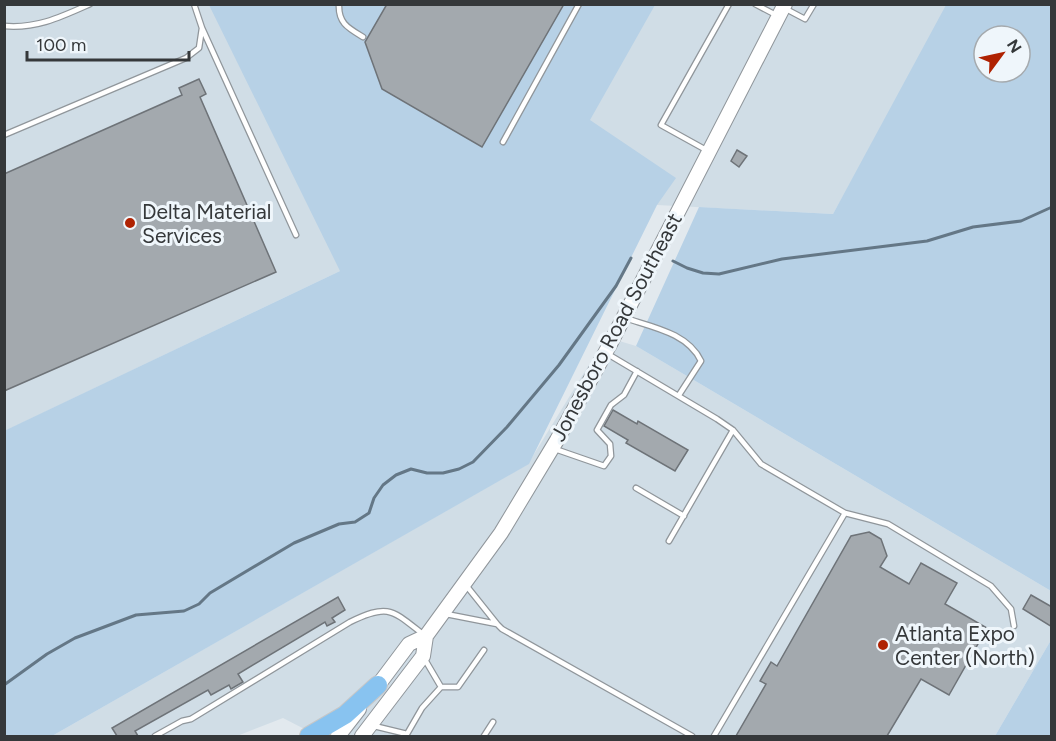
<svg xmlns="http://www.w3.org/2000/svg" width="1056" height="741" viewBox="0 0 1056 741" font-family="Figtree,sans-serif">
<rect width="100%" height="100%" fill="#e2e9ee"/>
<path fill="#d0dde6" d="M4 5H950L833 214 657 205 340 271 5 431Z
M606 337 636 346 1051 591V640L995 736H318L283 718 237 736H52L528 464Z"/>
<path fill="#b7d1e6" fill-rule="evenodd" d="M209 5H655L590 120 676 178 657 205 529 464 52 736H5L4 431 340 271Z
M946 5H1051V591L636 346 699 207 833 214ZM984 36H1020V72H984Z
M1051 640V736H995Z"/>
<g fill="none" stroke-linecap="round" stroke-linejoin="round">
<path stroke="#647786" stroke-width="3" d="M673 261 687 268 703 273 719 274 782 259 927 241 973 227 1021 221 1052 207
M4 685 47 654 75 638 136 615 184 611 199 604 210 593 294 543 339 524 355 522 369 513 374 498 383 485 396 475 411 469 427 473H443L459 469 473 462 507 427 559 365 616 286 631 258"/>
</g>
<path fill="#a3a9ae" stroke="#6e7378" stroke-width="1.5" d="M387 4H564L482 147 382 89 365 42Z
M199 79 206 94 200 97 276 272 4 391V174L182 95 179 88Z
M737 150 747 156 739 167 731 161Z
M613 410 637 424 638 421 688 450 675 471 626 443 628 440 604 426Z
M869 532 881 539 887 556 880 567 909 584 921 563 957 583 945 604 987 628 949 695 921 679 887 736H736L766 684 760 681 771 662 777 666 851 536Z
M1031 595 1052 607V627L1023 609Z
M338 597 345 610 332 618 335 622 327 626 325 622 238 674 243 682 231 689 229 685 211 695 208 690 135 731 138 736H117L112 728Z"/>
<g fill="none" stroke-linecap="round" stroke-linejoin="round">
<defs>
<path id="service" d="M339 4C338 23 348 28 363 37
M755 4 776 15
M786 9 805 19 814 4
M4 26C36 29 61 17 90 4
M202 28 296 235
M4 135 186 58 199 48 202 28 194 4
M503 142 579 4
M708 151 661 125 729 4
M625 318C652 327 688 333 701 361L679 395
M606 353 717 419 733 430 761 464 845 513 714 736
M555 449 604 466 611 456 610 444 597 430 611 405 624 395 637 371
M636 488 684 516
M845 513 888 524 991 586 1011 609 1014 626
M669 541 733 430
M446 614 497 624 465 584
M497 624 502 629 692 736
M424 658 441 687
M441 687H458L484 650
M374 726 407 734 406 736
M407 734 422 708 441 687
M155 736 182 721 191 719 350 622C389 603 392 610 424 635
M484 736 493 722"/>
<path id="secondary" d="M373 692 409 644 426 636
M338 736 359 709
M362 736 423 656 426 636 501 533 557 440 609 346 785 4"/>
<path id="motorway" d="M309 736 345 715 378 685"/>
</defs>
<use href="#service" stroke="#90969b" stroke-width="7"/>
<use href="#secondary" stroke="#90969b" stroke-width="16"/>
<use href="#motorway" stroke="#c6c7c8" stroke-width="20"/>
<use href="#service" stroke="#fff" stroke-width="4.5"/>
<use href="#secondary" stroke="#fff" stroke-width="14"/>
<use href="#motorway" stroke="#88c3f0" stroke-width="18"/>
</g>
<g fill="#af2202" stroke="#eff6fb" stroke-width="2">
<circle cx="130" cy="223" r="6"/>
<circle cx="883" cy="645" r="6"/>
</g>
<g text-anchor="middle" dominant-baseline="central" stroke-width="6" stroke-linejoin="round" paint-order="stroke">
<g font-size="21" fill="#35383a" stroke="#eff6fb" text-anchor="start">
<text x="142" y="211">Delta Material<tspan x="142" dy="24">Services</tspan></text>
<text x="895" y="633">Atlanta Expo<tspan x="895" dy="24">Center (North)</tspan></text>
</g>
<g font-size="21" fill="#35383a" stroke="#eff6fb">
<text transform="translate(616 327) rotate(-62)">Jonesboro Road Southeast</text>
</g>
</g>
<rect width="1056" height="741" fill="none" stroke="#35383a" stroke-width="12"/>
<g transform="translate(1002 54) rotate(57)"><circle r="28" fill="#eff6fb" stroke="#a5aaae" stroke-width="1.5"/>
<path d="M0-4.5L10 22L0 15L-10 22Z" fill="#af2202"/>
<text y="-9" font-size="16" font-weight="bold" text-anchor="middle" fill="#35383a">N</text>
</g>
<path d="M27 51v9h162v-9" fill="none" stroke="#35383a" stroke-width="3"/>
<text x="36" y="51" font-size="18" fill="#35383a" stroke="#eff6fb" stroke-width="4.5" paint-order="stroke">100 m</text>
</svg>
